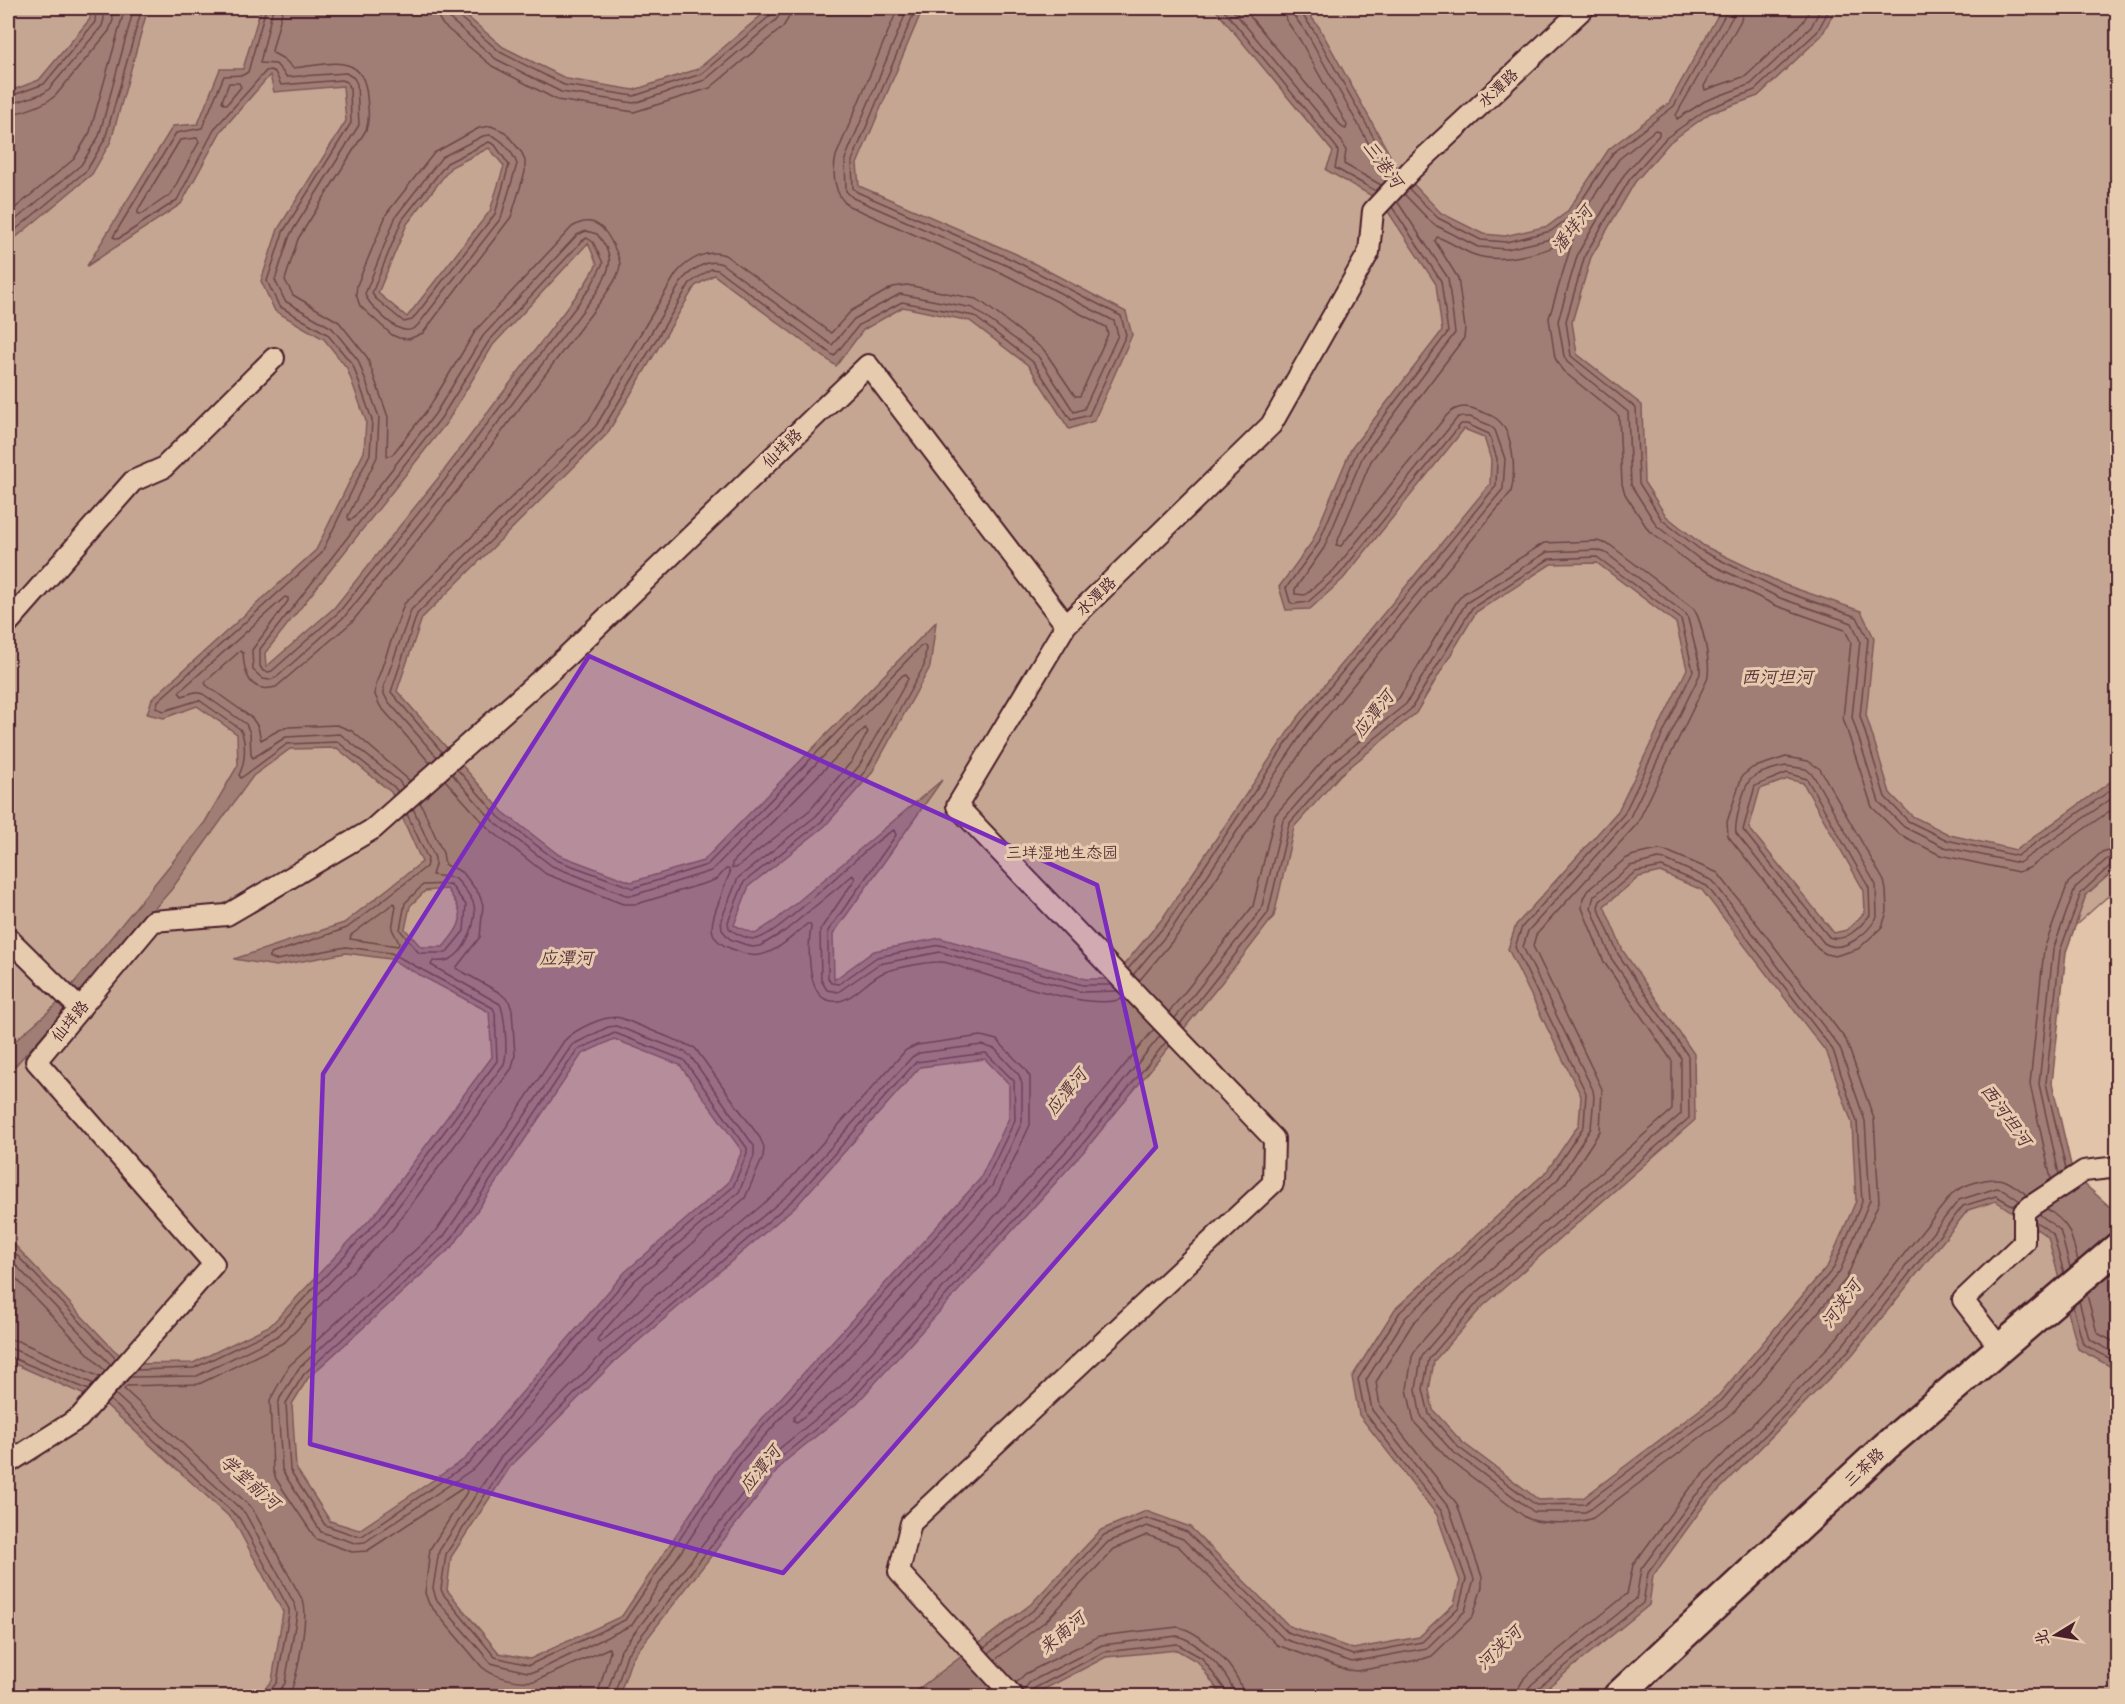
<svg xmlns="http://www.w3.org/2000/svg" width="2125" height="1704" viewBox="0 0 2125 1704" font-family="'Shantell Sans','LXGW WenKai TC',sans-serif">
<rect width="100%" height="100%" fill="#e1c4a9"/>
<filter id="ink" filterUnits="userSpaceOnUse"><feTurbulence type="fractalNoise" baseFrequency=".0167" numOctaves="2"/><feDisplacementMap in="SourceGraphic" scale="12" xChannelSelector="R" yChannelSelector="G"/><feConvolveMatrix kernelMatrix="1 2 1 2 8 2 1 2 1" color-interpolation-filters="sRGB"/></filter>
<g filter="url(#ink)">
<path fill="#c5a692" stroke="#88625e" stroke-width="1.5" d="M8 8H2117V888L1936 1051 2117 1283V1696H8Z"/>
<path fill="#a17e74" stroke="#7e5857" stroke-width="1.5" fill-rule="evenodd" d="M90 8H148L111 141 92 174 8 244V92L39 80 90 19Z
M261 8H457L503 47 567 79 634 90 698 69 770 8H923L857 164 859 186 1016 254 1126 312 1132 335 1094 421 1069 429 1029 366 970 321 903 307 863 330 836 366 714 275 695 286 607 434 422 618 397 691 503 812 559 855 631 882 703 861 936 622 930 667 871 774 825 826 749 886 734 925 755 934 776 920 942 780 833 934 834 980 874 951 940 938 1085 979H1112L1162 919 1296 720 1490 484 1491 460 1484 437 1464 429 1343 579 1310 609 1286 610 1279 587 1312 542 1351 449 1442 331 1436 284 1381 201 1326 170 1333 152 1214 8H1304L1319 27 1396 166 1441 213 1483 234 1505 236 1548 226 1567 212 1609 149 1669 103 1722 8H1836L1822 35 1758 96 1710 113 1670 142 1635 182 1591 257 1572 322 1577 354 1642 405 1644 482 1666 516 1704 546 1785 585 1861 611 1874 638 1866 715 1890 793 1912 816 1950 835 2016 850 2117 777V868L2086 895 2066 952 2052 1083 2073 1174 2117 1213V1370L2078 1349 2048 1237 1996 1201 1968 1210 1852 1355 1705 1504 1653 1576 1649 1605 1537 1696H1222L1198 1662 1177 1650 1106 1657 1031 1696H909L1031 1604 1101 1530 1146 1511 1190 1527 1289 1626 1353 1649 1419 1637 1454 1604 1460 1581 1437 1515 1359 1415 1352 1377 1395 1309 1547 1171 1579 1124 1581 1096 1508 949 1516 925 1618 811 1687 669 1676 623 1597 563 1551 564 1476 612 1416 713 1340 775 1294 827 1274 916 1244 955 1085 1150 857 1403 784 1462 632 1658 619 1696H258L272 1681 283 1612 234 1521 105 1404 8 1361V1238L113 1349 131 1364 193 1363 271 1325 375 1214 492 1057 489 1012 390 959 346 953 276 966 234 959 344 923 422 862 391 792 337 748 290 749 253 776 171 890 8 1074V1047L56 1005 205 822 238 765 237 734 197 706 164 718 147 714 152 699 316 550 364 452 366 421 347 368 324 339 275 311 261 281 278 229 346 121 343 86 274 92 270 75 221 131 181 204 87 266 173 126 198 124 220 69H243ZM489 148 504 166 490 211 407 317 378 293 407 224 451 167ZM588 243 597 264 585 284 439 477 334 608 266 667 265 653 447 422 493 345ZM1788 779 1803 783 1864 891 1865 912 1847 930 1834 933 1749 828 1760 789ZM1660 872 1702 890 1827 1053 1852 1123 1856 1201 1828 1265 1719 1395 1583 1498 1539 1500 1462 1442 1433 1410 1429 1390 1434 1361 1482 1307 1695 1120 1694 1054 1623 951 1604 906 1639 877ZM447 889C467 916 463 923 443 947H421L405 929 410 906 425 891ZM614 1039 680 1065 742 1151 728 1183 625 1272 466 1458 359 1530 330 1521 296 1468 292 1404 308 1378 454 1245 582 1054ZM985 1059 1009 1084V1118L980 1179 730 1454 622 1616 530 1659 499 1653 447 1590 451 1557 510 1467 615 1361 798 1204 920 1067Z"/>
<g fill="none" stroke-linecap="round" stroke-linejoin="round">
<path stroke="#6d4548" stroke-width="1.5" d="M266 8 248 72 243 75 224 76 202 128 176 133 113 237 118 239 177 200 215 128 266 71 270 70 275 72 281 85 342 80 347 82 350 87 351 123 283 232 267 281 279 306 327 334 353 365 372 420 370 454 321 554 158 701 156 708 164 711 199 700 240 729C247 741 245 764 239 775L241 778 287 744 338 742 394 787 398 792
M273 8 260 63 276 64 287 77 346 73 354 78 357 84 359 125 290 235 275 280 285 301 332 328 358 360 379 417 377 457 348 516 349 520 353 519 435 414 483 336 577 235 586 231 597 234C617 258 610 269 596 293L450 486 345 616 277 677 270 680 263 679 253 670 252 650 288 601V598L285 597 179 692 182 696 195 692 203 694 246 724 250 733 251 755 253 758 286 737 340 734 399 781 403 787
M283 8 272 51 273 53 284 59 293 68C327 65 364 50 367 97 368 108 370 119 366 130L298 239 285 280 293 295 339 322 367 357 388 417 387 456 392 455 428 409 476 330 572 227C594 213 606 229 614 247 617 253 620 259 620 265 619 277 609 289 603 298L457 491 352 622 276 687C250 694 244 674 243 653L240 651 205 682 206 685 252 718 258 727 261 740 279 730 288 727 337 725 352 731 410 781
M437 8 438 17 443 25 492 66 557 100 634 112 710 88 783 27 789 17 790 8
M446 8 447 14 451 20 496 59 561 92 634 103 705 80 776 20 780 14 781 8
M454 8 456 14 500 52 564 85 634 96 701 74 771 15 774 8
M1222 8 1337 148 1338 153 1335 168 1376 191
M1231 8 1343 143 1346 151 1344 164 1381 185
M1243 8 1343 128 1346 129 1347 125 1300 40 1286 20 1284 8
M1293 8 1294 16 1308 35 1388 178
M1300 8 1301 13 1314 31 1393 172
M1735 8 1733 16 1676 115 1677 119 1705 101 1751 84 1811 27 1821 8
M1744 8 1741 20 1704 86 1705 90 1746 76 1803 22 1811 8
M1830 8 1817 32 1755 90 1707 109 1666 138 1630 179 1585 255 1566 321 1571 356 1636 408 1639 483 1662 520 1702 551 1783 591 1857 617 1868 639 1860 716 1885 797 1908 821 1947 840 2017 856 2118 785
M229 83H239L241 87 227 104H224L222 101Z
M8 97 44 84 95 22 96 8
M8 105 44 93 49 89 102 26 104 19 103 8
M8 114C22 113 45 105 56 95L109 31 113 20 112 8
M491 126 505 132 522 153 525 161V172L511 217 423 333 409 339 399 338 392 335 360 306 356 294 357 285 387 213 434 153 479 128Z
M490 135C502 138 513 153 517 164L501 218 418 325C414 329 410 331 405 330 393 329 368 304 365 294L396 216 442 157 483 136Z
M197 138 199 142 171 194 142 214H138V210L180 140Z
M489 142 495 145 509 165 495 214 412 320 404 322 375 298 372 293 402 220 447 163Z
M1409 189 1438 218 1481 240 1506 242 1551 231 1572 215 1613 153 1674 106 1726 13 1727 8
M1404 194 1433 224 1478 247 1507 249 1551 239 1578 220 1619 159 1655 130 1659 131V135L1624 175 1578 253 1558 321 1564 356 1567 362 1628 412 1631 485 1657 526 1698 558 1780 598 1852 623 1860 641 1852 717 1879 802 1904 827 1944 847 2019 863 2118 794
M8 214 74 159 90 132 125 8
M8 226 81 165 99 136 134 8
M8 236 87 170 105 139 142 8
M587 238 593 242 603 263 590 288 444 481 339 612 272 671 268 672 263 671 260 666V649L441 418 489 341 582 241Z
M865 728 868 732 852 761 810 810 736 868H732V863Z
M442 752 391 692 417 614 602 430 690 283 711 269 718 270 834 356 859 325 902 302 974 316 1033 362 1071 420 1089 415 1126 335 1121 316 1013 260 857 192 853 188 852 161 916 8
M437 757 387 700 384 694V686L411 610 596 426 683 279C693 269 709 258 722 264L832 345 854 319 900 294 973 308 1038 356 1074 412 1084 409 1118 335 1114 321 1010 267 853 198 846 191 845 159 908 8
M1786 757 1808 761 1820 769 1884 881 1886 890 1887 912 1882 927 1858 949 1835 956 1826 954 1818 949 1728 836 1727 822 1742 776 1752 768Z
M430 763 380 706 375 695 376 684 404 604 589 420 676 274C687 260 708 248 725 255L831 333 851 311 893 287 907 285 976 299 983 303 1044 350 1075 396H1080L1108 334 1106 327 1006 275 849 206C834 196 832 173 836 156L898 8
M1786 766 1806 769 1813 775 1876 885 1877 917C1868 933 1843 955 1824 943L1736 833C1734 824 1744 785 1751 779 1759 772 1776 768 1786 766Z
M457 769 499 817 556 860 633 888 707 865 921 646 924 645 926 648 924 666 866 770 821 822 744 882 728 922 729 928C734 933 747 939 754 939 777 940 865 844 894 830L896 835 828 931V978L831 983 839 984 877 957 940 945 1083 985H1112
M1787 773 1807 779 1869 888 1870 915C1861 926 1845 944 1829 937L1743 830 1755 786Z
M452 774 494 822 552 866 626 895H634L711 871 903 675 906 674 908 679 859 766 816 816 738 878 721 920 722 930 730 939 752 947 760 946 785 931 853 875 855 879 820 930 821 980 827 990 838 992 879 964 940 952 1082 992 1118 991
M445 780 489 829 546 874 623 904H637L709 882 717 879 726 869H729L730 873C726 881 723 890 720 899 711 921 704 939 732 949 741 952 750 957 760 955 777 952 794 935 807 924H810L811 927C808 944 807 990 825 999 849 1010 865 979 885 972 895 968 927 962 938 962 948 961 960 967 969 970 1003 979 1093 1013 1124 998
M1659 850 1669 852 1718 873 1846 1040 1874 1119 1879 1202 1846 1279 1735 1411 1593 1518C1579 1524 1538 1525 1525 1517L1448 1459 1414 1422 1407 1389 1412 1357 1417 1347 1467 1290 1672 1110V1061L1604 962 1582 908 1583 898 1588 890 1625 859 1634 855Z
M1658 859 1666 860 1713 881 1840 1048 1865 1121 1870 1200 1840 1271 1727 1406 1591 1509 1585 1512H1534L1452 1451 1423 1419 1420 1413 1416 1389 1421 1359 1424 1353 1473 1296 1681 1114V1058L1611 958 1591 907 1594 896 1630 866Z
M1662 867 1707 886 1833 1050 1857 1122 1862 1202 1833 1269 1722 1400 1585 1504 1536 1505 1458 1447 1429 1414 1423 1389 1429 1359 1478 1302 1689 1118 1688 1056 1618 954 1598 907 1600 901 1635 872Z
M450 884 466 905 464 931 446 953H419L400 930 405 903 423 885Z
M394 903 396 906 392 929 399 943 398 946 350 939 351 935Z
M1128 969 1167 923 1300 723 1496 486 1497 459 1489 434 1467 424H1461L1339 575 1308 602 1293 604 1290 602 1286 588 1318 544 1357 452 1448 332 1441 281 1392 207
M1133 975 1173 927 1306 728 1503 489 1505 459 1495 430 1489 425 1470 417H1458L1334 570 1305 595 1295 594V589L1324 548 1363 456 1455 333 1448 278 1397 201
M1139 981 1180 932 1314 733 1511 492C1516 473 1514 434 1498 420 1493 415 1484 413 1477 410 1466 405 1456 406 1447 415L1341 546 1336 545 1371 461 1464 338 1465 328 1458 278 1435 241 1437 237C1450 241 1462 251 1475 255 1500 264 1549 253 1569 238L1573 239 1549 318 1555 358 1563 371 1619 416 1622 484 1625 494 1649 531 1691 564 1777 606 1845 630 1851 642 1843 718 1872 807 1899 834 1940 855 2018 872 2029 868 2118 805
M616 1026 685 1052 691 1057 754 1146V1156L739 1192 634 1281 476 1467 365 1542 355 1543 321 1532 285 1475 282 1469 278 1405 280 1398 299 1368 444 1236 572 1045 608 1027Z
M615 1033 684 1060 747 1148V1153L733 1187 629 1276 470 1462 362 1536H357L325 1525 290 1470 286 1403 304 1374 450 1241 577 1050Z
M982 1045 995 1049 1019 1075 1022 1084V1122L992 1186 741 1462 632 1625 535 1672H527L491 1663 436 1599 433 1588 439 1551 500 1458 605 1351 789 1194 912 1057 919 1053Z
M986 1053 1014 1081 1015 1120 985 1182 735 1457 625 1620 529 1665 495 1657 443 1594 441 1589 446 1554 506 1463 611 1357 794 1199 916 1062Z
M2066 1169 2046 1083 2060 951 2081 893 2111 865 2118 864
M2059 1174 2039 1084 2053 950 2075 888 2107 859 2118 856
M2051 1179 2030 1084 2044 949 2068 883 2102 852 2118 847
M2047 1209C2072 1226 2070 1233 2078 1261
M2039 1214 2060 1230 2070 1267
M2035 1221 2053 1234 2064 1273
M8 1246 116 1359
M8 1257 111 1365
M8 1270 105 1371
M2087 1295 2097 1333 2118 1344
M2079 1301 2089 1339 2118 1355
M2073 1307 2083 1344 2118 1363
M8 1339 18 1341 100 1377
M8 1348 15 1350 94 1384
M8 1356 89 1390
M136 1370 194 1368 275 1329 380 1218 497 1061 495 1013 493 1008 391 953 346 947 276 960 269 957 271 954 347 928 426 867 428 859 407 814
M130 1377 197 1376 279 1335 386 1223 504 1064C508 1052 505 1015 500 1004L431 965 433 961C438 961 443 962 448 960 465 954 480 918 473 902 469 894 461 884 455 878L432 875 435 865V858L413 808
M115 1394 245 1513 295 1605 297 1614 285 1683 276 1696
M110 1400 239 1518 289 1609V1614L277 1682 266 1696
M984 1648 1035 1609 1104 1535 1146 1518 1187 1532 1287 1632 1353 1655 1422 1642 1459 1607 1466 1579 1442 1512 1365 1413 1358 1379 1400 1312 1551 1175 1584 1126 1586 1093 1515 947 1522 927 1624 814 1693 671 1681 619 1597 557 1549 559 1472 608 1411 709 1336 770 1289 824 1268 913 1180 1024
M989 1653 1040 1614 1108 1542 1147 1526 1183 1539 1284 1639 1352 1662 1427 1648 1465 1611 1474 1579 1449 1508 1372 1410 1366 1380 1406 1317 1558 1179 1591 1128 1594 1097 1593 1090 1523 947 1528 931 1629 819 1700 674V666L1687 615 1606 553 1597 550 1547 552 1466 603 1406 704 1331 764 1283 820 1261 910 1175 1018
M995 1660 1047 1620 1114 1549 1147 1535 1178 1546 1277 1645 1347 1670 1358 1671 1423 1659 1432 1656 1473 1616 1482 1587V1577L1457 1504 1380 1406 1376 1382 1413 1323 1565 1184 1600 1131 1602 1089 1533 946 1536 935 1637 824 1707 680C1712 665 1702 622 1694 609L1610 545 1597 541 1544 543 1463 594 1457 601 1399 698 1325 758 1275 815 1253 906 1169 1012
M1016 1683 1025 1674 1099 1636 1178 1627C1202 1631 1242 1672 1243 1696
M1023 1691 1030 1682 1102 1645 1177 1636C1197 1640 1233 1676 1234 1696
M288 1696C297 1684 309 1614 303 1601L252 1508 124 1389 127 1386 199 1384 285 1342 393 1229 512 1068 515 1055 512 1010 509 1001 500 993 456 968 480 937 483 905 479 894 464 874 456 869 445 865 443 853 420 802
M597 1696 610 1652 609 1648 535 1681C520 1683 494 1678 482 1667L429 1604 425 1593 430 1549 467 1492 466 1488H463L367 1551 352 1552 316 1539 276 1479 273 1470 270 1400 289 1366 437 1230 564 1041C575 1029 606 1014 621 1018L695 1048 760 1138 764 1147 763 1157 745 1198 641 1288 598 1338 597 1341 600 1343 782 1188 906 1050 917 1045 981 1036 997 1040 1025 1069 1030 1077V1125L998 1193 794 1417V1421L797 1422 841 1386 1068 1135 1154 1029
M606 1696 621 1650 774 1453 848 1393 1075 1141 1160 1036
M614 1696 627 1654 780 1458 853 1398 1081 1146 1166 1042
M1030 1696 1033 1689 1104 1652 1177 1644 1202 1658 1226 1691 1227 1696
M1518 1696 1519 1687 1525 1677 1627 1594 1633 1565 1688 1490 1835 1340 1953 1193C1963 1185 1989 1176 2003 1180 2011 1182 2020 1190 2027 1195
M1527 1696V1690L1532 1684 1636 1599 1641 1569 1695 1496 1842 1346 1959 1200 1997 1188 2004 1190 2020 1201
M1534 1696 1537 1689 1643 1603 1648 1573 1701 1500 1848 1351 1963 1206 1996 1196 2014 1206"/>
<defs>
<path id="street" d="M8 623 133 481 163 468 274 358
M8 938 80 1009
M2000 1348 1963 1300 2024 1242V1212L2031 1206 2084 1171 2118 1167
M8 1463 79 1418 214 1264 36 1061 153 921 227 915 373 829 567 656 868 365 1066 625
M1013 1696 899 1572 911 1523 1273 1183 1274 1139 957 806 1066 625 1271 425 1369 252 1373 211 1412 169 1584 8"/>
<path id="secondary" d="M1618 1696 1885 1447 2118 1247"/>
</defs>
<use href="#street" stroke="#4a1f2b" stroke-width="24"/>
<use href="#secondary" stroke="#4a1f2b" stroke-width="33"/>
<use href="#street" stroke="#e7cbae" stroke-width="20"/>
<use href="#secondary" stroke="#e7cbae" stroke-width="28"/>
</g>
</g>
<path fill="#7b2cbf" fill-opacity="0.2" stroke="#7b2cbf" stroke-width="4.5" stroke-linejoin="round" d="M589 656 1097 885 1156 1147 783 1573 310 1444 323 1074Z"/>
<g text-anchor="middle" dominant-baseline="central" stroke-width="6" stroke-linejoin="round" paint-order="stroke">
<g font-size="16" fill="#4a1f2b" stroke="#e7cbae">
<text transform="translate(1498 88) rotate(-43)">水潭路</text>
<text transform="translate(782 448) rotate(-44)">仙垟路</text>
<text transform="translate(1096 596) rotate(-44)">水潭路</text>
<text transform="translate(70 1021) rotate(-50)">仙垟路</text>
<text transform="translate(1864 1467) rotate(-43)">三茶路</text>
</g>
<g font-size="16" fill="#5c333a" stroke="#e7cbae">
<text x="1062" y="852">三垟湿地生态园</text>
</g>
<g font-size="18" font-style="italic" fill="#5b323a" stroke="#e7cbae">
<text transform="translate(1383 164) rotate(54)">三港河</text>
<text transform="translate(1572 229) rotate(-51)">潘垟河</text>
<text x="1777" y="677">西河坦河</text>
<text transform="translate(1373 714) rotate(-51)">应潭河</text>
<text x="566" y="958">应潭河</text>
<text transform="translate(1066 1092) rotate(-51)">应潭河</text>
<text transform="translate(2006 1115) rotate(54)">西河坦河</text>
<text transform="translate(1841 1304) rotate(-54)">河浃河</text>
<text transform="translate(760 1469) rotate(-51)">应潭河</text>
<text transform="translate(250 1482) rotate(41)">学堂前河</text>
<text transform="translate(1062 1633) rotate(-40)">来南河</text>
<text transform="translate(1499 1648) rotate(-44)">河浃河</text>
</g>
</g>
<rect width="2125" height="1704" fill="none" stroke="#e7cbae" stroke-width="30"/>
<rect x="15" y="15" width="2095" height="1674" fill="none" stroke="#4a1f2b" stroke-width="2" filter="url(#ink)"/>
<g transform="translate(2056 1635) rotate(259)" stroke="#e7cbae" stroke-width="4.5" paint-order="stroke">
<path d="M0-4.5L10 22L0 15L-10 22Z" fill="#4a1f2b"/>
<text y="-9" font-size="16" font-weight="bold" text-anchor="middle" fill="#4a1f2b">北</text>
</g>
</svg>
